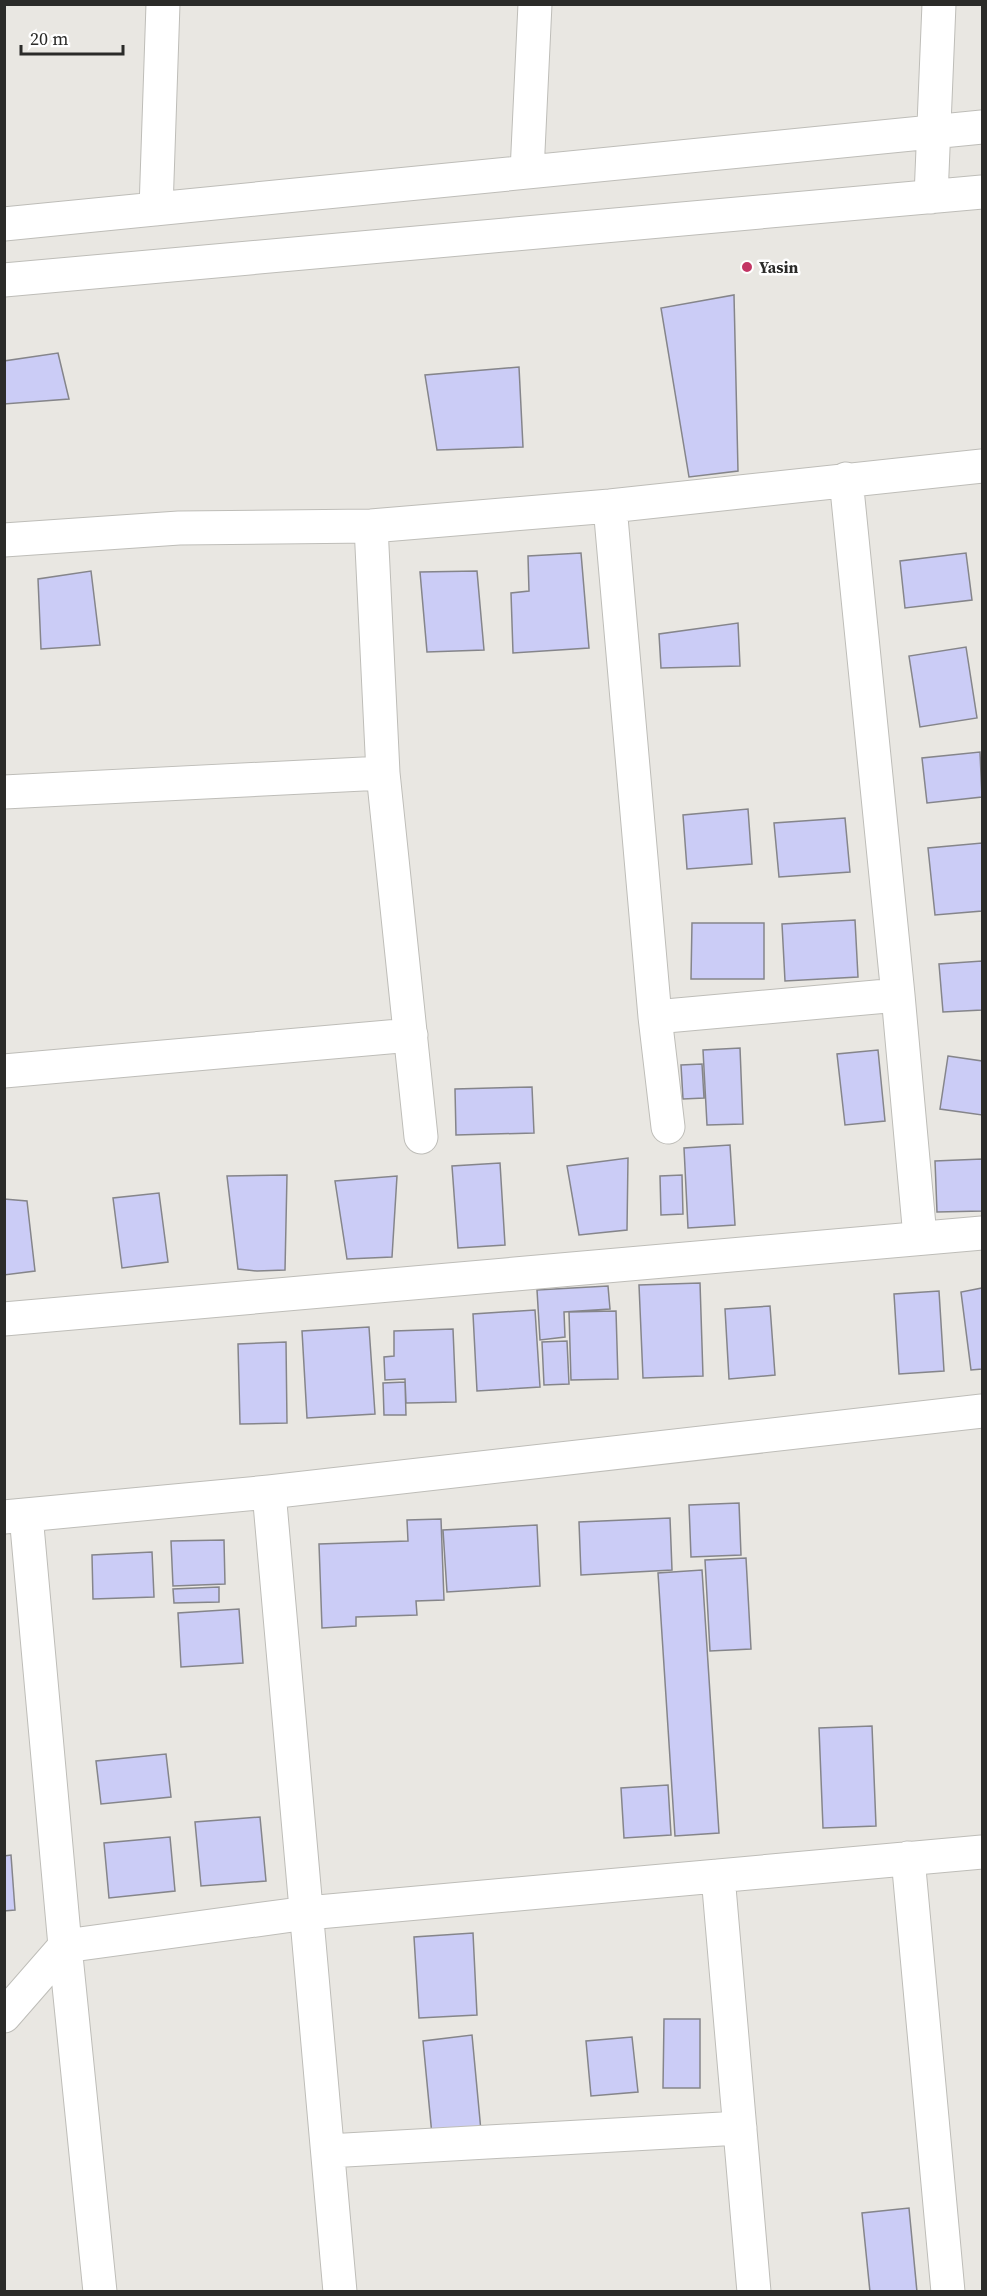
<svg xmlns="http://www.w3.org/2000/svg" width="987" height="2296" viewBox="0 0 987 2296" font-family="'Source Serif 4',serif">
<rect width="100%" height="100%" fill="#e9e7e2"/>
<path fill="#cbccf6" stroke="#85858a" stroke-width="1.5" d="M734 295 738 471 689 477 661 308Z
M58 353 69 399 4 404V361Z
M519 367 523 447 437 450 425 375Z
M581 553 589 648 513 653 511 593 529 591 528 556Z
M966 553 972 600 905 608 900 561Z
M91 571 100 645 41 649 38 579Z
M477 571 484 650 427 652 420 572Z
M738 623 740 666 661 668 659 634Z
M966 647 977 718 920 727 909 656Z
M980 752 982 797 927 803 922 758Z
M748 809 752 864 687 869 683 815Z
M845 818 850 872 779 877 774 823Z
M982 843V911L935 915 928 848Z
M855 920 858 977 785 981 782 924Z
M692 923H764V979H691Z
M982 961V1010L943 1012 939 964Z
M740 1048 743 1124 707 1125 703 1050Z
M878 1050 885 1121 845 1125 837 1054Z
M948 1056 982 1061V1115L940 1109Z
M702 1064 704 1098 683 1099 681 1065Z
M532 1087 534 1133 456 1135 455 1089Z
M730 1145 735 1225 688 1228 684 1148Z
M628 1158 627 1230 579 1235 567 1166Z
M982 1159V1211L937 1212 935 1161Z
M500 1163 505 1245 458 1248 452 1166Z
M287 1175 285 1270 257 1271 238 1269 227 1176Z
M682 1175 683 1214 661 1215 660 1176Z
M397 1176 392 1257 347 1259 335 1181Z
M159 1193 168 1262 122 1268 113 1198Z
M4 1199 27 1201 35 1271 4 1275Z
M700 1283 703 1376 643 1378 639 1285Z
M608 1286 610 1309 564 1312 565 1337 540 1340 537 1290Z
M982 1288V1369L971 1370 961 1292Z
M939 1291 944 1371 899 1374 894 1294Z
M770 1306 775 1375 729 1379 725 1309Z
M535 1310 540 1387 477 1391 473 1314Z
M616 1311 618 1379 571 1380 569 1312Z
M369 1327 375 1414 307 1418 302 1331Z
M453 1329 456 1402 406 1403 405 1379 385 1380 384 1357 394 1356V1331Z
M567 1341 569 1384 544 1385 542 1342Z
M286 1342 287 1423 240 1424 238 1344Z
M405 1382 406 1415H384L383 1383Z
M739 1503 741 1555 691 1557 689 1505Z
M670 1518 672 1570 581 1575 579 1522Z
M441 1519 444 1600 416 1601 417 1615 356 1617V1626L322 1628 319 1544 408 1541 407 1520Z
M537 1525 540 1586 447 1592 443 1530Z
M224 1540 225 1584 173 1586 171 1541Z
M152 1552 154 1597 93 1599 92 1555Z
M746 1558 751 1649 710 1651 705 1560Z
M702 1570 719 1833 675 1836 658 1573Z
M219 1587V1602L174 1603 173 1589Z
M239 1609 243 1663 181 1667 178 1613Z
M872 1726 876 1826 823 1828 819 1728Z
M166 1754 171 1797 101 1804 96 1761Z
M668 1785 671 1835 624 1838 621 1788Z
M260 1817 266 1881 201 1886 195 1822Z
M170 1837 175 1891 109 1898 104 1843Z
M11 1855 15 1910 4 1911V1856Z
M473 1933 477 2015 419 2018 414 1937Z
M664 2019H700V2088H663Z
M472 2035 481 2131 432 2135 423 2041Z
M632 2037 638 2092 591 2096 586 2041Z
M909 2208 917 2292H870L862 2213Z"/>
<g fill="none" stroke-linecap="round" stroke-linejoin="round">
<defs>
<path id="minor" d="M527 172 535 4
M931 197 939 4
M156 209 163 4
M4 224 982 127
M4 280 982 192
M846 479 898 995 920 1237
M610 506 655 1017 668 1127
M371 526 383 773 421 1137
M4 540 179 528 371 526 610 506 982 466
M4 792 383 773
M655 1017 898 995
M4 1071 411 1035
M4 1319 982 1233
M269 1492 340 2292
M26 1515 65 1946 100 2292
M4 1517 269 1492 982 1411
M908 1858 948 2292
M718 1876 754 2292
M4 2016 65 1946 307 1913 982 1852
M328 2151 740 2128"/>
</defs>
<use href="#minor" stroke="#bebdb8" stroke-width="35"/>
<use href="#minor" stroke="#fff" stroke-width="33"/>
</g>
<circle fill="#c33564" stroke="#fff" stroke-width="2" cx="747" cy="267" r="6"/>
<g text-anchor="middle" dominant-baseline="central" stroke-width="5" stroke-linejoin="round" paint-order="stroke">
<g font-size="16" font-weight="bold" fill="#2b2b29" stroke="#fff" text-anchor="start">
<text x="759" y="267">Yasin</text>
</g>
</g>
<rect width="987" height="2296" fill="none" stroke="#2b2b29" stroke-width="12"/>
<path d="M21 45v9h102v-9" fill="none" stroke="#2b2b29" stroke-width="3"/>
<text x="30" y="45" font-size="18" fill="#2b2b29" stroke="#ffffff" stroke-width="4.5" paint-order="stroke">20 m</text>
</svg>
